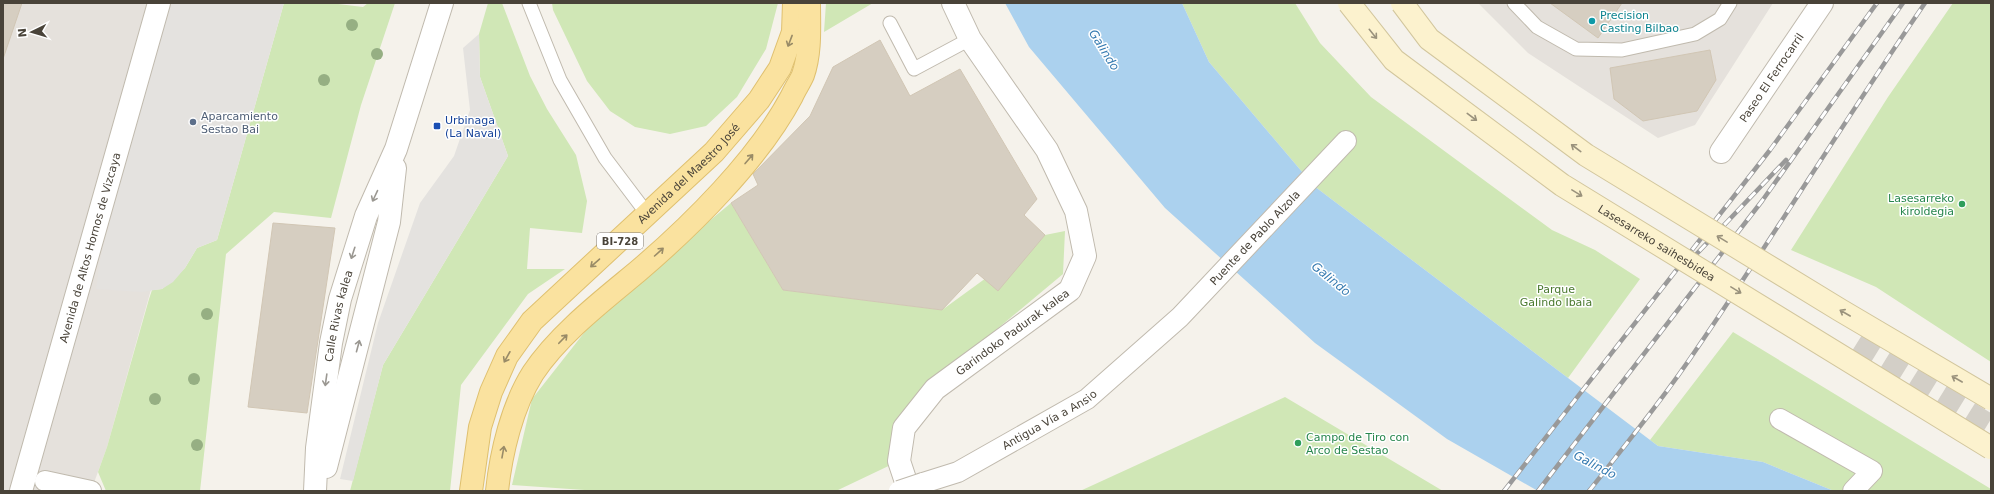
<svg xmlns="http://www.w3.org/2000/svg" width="1994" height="494" viewBox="0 0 1994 494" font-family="'DejaVu Sans',sans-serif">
<rect width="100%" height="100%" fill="#f5f2eb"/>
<path fill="#e5e1dc" d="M3 3H231L107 447 91 491H3Z
M1478 3H1773L1695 125 1658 138 1528 53Z"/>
<path fill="#d0e7b6" d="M284 3H330L363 7 368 3H395L361 105 331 218 274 212 226 254 200 491H106L98 472 107 447 149 299 152 290 162 289 185 268 197 248 217 240Z
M488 3H502L530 76 547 109 576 155 587 201 582 233 530 228 527 269H565L528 294 461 385 450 491H350L383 365 508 156 480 77 479 34Z
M552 3H778L766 49 737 97 706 126 670 134 635 127 610 111 587 81 553 10Z
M826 3H873L824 32Z
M1182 3H1295L1320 43 1371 97 1552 230 1595 250 1640 279 1568 378 1314 186 1209 62Z
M1953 3H1991V362L1876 287 1791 250 1888 97Z
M731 203 783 290 942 310 1045 235 1065 231 1063 274 912 400 899 461 836 491H599L512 485 532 399 602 310Z
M1733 332 1991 489V491H1834L1763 462 1658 446 1650 440Z
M1285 397 1443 491H1080Z"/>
<path fill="#e4e2df" d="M167 3H284L217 240 197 248 185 268 173 282 162 289 141 292 96 289 100 260Z
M479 34 480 77 508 156 383 365 353 481 340 479 378 323 420 203 454 156 470 110 463 48Z"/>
<path fill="#abd1ee" d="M1005 3H1182L1209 62 1314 186 1658 446 1763 462 1834 491H1538L1447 439 1315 343 1165 208 1029 47Z"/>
<path fill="#d6cec1" stroke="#d1c6b4" d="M3 3H22L3 59Z
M1550 3H1622L1598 38Z
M880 40 910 96 960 69 1037 199 1024 215 1045 235 998 291 977 273 942 310 783 290 731 203 758 185 753 174 810 116 833 67Z
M1710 50 1716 80 1697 111 1643 121 1614 99 1610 68Z
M273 223 335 228 307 413 248 407Z"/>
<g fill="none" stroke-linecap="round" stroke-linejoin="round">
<path stroke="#d3cfc7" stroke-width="22" stroke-dasharray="22 11" stroke-linecap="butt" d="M1857 343 1991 426"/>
<defs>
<path id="service" d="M529 3 560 80 605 158 648 215
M1514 3 1537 27 1576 49 1622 50 1695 34 1720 19 1730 3
M890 23 914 69 970 39"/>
<g id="pedestrian">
<path d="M1780 419 1872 471 1853 491"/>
<path d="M45 481 91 491"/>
<path id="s1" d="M923 483 958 472 1087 399 1180 317 1346 141"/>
</g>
<g id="minor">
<path id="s2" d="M1721 152 1822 3"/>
<path id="s3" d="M21 491 159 3"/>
<path id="s4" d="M909 491 899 461 904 428 935 389 1070 290 1085 256 1076 211 1047 150 970 39 953 3"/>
</g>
<g id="tertiary">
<path d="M326 467 389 222 395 168"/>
<path id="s5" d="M315 491 317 448 331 343 340 299 366 216 396 149 442 3"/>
</g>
<g id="primary">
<path id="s6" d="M471 491 480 427 491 392 507 356 532 321 714 152 759 100 780 68 793 32 794 3"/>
<path d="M497 491C501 453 512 406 533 373 558 335 602 301 637 272 691 226 758 160 792 96 795 89 800 82 803 75 811 52 809 26 809 3"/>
</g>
</defs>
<use href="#service" stroke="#c0baae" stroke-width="15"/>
<use href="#pedestrian" stroke="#c0baae" stroke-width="22"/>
<use href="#minor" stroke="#c0baae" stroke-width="24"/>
<use href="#tertiary" stroke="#c0baae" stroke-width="24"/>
<use href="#primary" stroke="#dfc06f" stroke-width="24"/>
<use href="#service" stroke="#fff" stroke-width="13"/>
<use href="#pedestrian" stroke="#fff" stroke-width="20"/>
<use href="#minor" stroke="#fff" stroke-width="22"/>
<use href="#tertiary" stroke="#fff" stroke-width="22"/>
<use href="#primary" stroke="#fae29f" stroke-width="22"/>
<defs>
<path id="rail" d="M1687 264 1786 160
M1504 491 1770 150 1877 3
M1538 491 1762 201 1903 3
M1589 491C1627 443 1666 395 1700 344 1777 231 1848 115 1925 3"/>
</defs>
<use href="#rail" stroke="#999" stroke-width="4.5"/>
<use href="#rail" stroke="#fff" stroke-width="3" stroke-dasharray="9" stroke-linecap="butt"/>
<defs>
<path id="pedestrian-bridge" d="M899 491 923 483"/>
<g id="secondary-bridge">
<path id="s7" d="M1349 3 1394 60 1562 185 1991 448"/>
<path d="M1402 3 1429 39 1586 155 1840 310 1991 399"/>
</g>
</defs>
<use href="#pedestrian-bridge" stroke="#c0baae" stroke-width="22" stroke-linecap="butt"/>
<use href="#secondary-bridge" stroke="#d2c69d" stroke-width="24" stroke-linecap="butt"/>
<use href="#pedestrian-bridge" stroke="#fff" stroke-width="20"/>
<use href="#secondary-bridge" stroke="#fcf2ce" stroke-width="22"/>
</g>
<g fill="#96af83">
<circle cx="352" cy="25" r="6"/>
<circle cx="377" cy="54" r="6"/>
<circle cx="324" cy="80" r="6"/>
<circle cx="207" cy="314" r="6"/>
<circle cx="194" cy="379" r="6"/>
<circle cx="155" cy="399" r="6"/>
<circle cx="197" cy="445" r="6"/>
</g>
<defs><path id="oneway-shaft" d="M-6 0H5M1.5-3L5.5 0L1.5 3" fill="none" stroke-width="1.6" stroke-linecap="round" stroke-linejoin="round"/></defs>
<g stroke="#9a927c">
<use href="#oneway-shaft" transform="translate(1373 34) rotate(51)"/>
<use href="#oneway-shaft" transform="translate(1472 117) rotate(37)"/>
<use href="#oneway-shaft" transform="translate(1576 148) rotate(-143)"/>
<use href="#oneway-shaft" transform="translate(1577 193) rotate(31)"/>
<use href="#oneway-shaft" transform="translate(1722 239) rotate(-149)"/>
<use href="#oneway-shaft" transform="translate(1736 290) rotate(31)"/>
<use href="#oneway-shaft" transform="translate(1845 313) rotate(-150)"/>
<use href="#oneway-shaft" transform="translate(1957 379) rotate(-150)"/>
</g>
<g stroke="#998b67">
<use href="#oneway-shaft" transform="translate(790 41) rotate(111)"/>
<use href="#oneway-shaft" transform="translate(749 159) rotate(-49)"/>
<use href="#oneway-shaft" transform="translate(659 252) rotate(-42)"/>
<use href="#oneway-shaft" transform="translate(595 263) rotate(139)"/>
<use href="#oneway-shaft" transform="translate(563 339) rotate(-46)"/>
<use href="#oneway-shaft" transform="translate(507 357) rotate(119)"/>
<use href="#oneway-shaft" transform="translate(503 452) rotate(-80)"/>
</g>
<g stroke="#9b9892">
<use href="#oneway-shaft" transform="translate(375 196) rotate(115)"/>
<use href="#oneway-shaft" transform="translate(353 253) rotate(108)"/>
<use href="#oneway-shaft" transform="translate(358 346) rotate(-75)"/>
<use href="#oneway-shaft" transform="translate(326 380) rotate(98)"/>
</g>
<circle fill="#0f9aa8" stroke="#fff" stroke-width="1.5" cx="1592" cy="21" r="4"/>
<circle fill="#5c6f8a" stroke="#fff" stroke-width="1.5" cx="193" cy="122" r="4"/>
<rect fill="#1a4fb4" stroke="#fff" stroke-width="1.5" x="433" y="122" width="8" height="8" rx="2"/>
<g fill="#2e9e5b" stroke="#fff" stroke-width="1.5">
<circle cx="1962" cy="204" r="4"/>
<circle cx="1298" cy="443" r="4"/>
</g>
<g text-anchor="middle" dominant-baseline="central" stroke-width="3" stroke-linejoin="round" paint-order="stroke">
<rect fill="#fff" stroke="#807b74" stroke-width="1" x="597" y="233" width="46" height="16" rx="3"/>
<g font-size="10" font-weight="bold" fill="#494339">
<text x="620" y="241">BI-728</text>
</g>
<g font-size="11" fill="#0d838f" stroke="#fff" text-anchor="start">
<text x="1600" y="15">Precision<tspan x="1600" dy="13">Casting Bilbao</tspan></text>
</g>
<g font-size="11" fill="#494339" stroke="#fff">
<text stroke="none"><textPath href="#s2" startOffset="90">Paseo El Ferrocarril</textPath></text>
<text stroke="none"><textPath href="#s6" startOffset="399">Avenida del Maestro José</textPath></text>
<text stroke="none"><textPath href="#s1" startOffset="418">Puente de Pablo Alzola</textPath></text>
<text stroke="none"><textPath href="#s7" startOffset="393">Lasesarreko saihesbidea</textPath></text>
<text stroke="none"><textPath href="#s3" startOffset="253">Avenida de Altos Hornos de Vizcaya</textPath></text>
<text stroke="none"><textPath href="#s5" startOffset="177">Calle Rivas kalea</textPath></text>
<text stroke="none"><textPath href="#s4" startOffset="211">Garindoko Padurak kalea</textPath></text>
<text stroke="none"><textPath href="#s1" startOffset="142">Antigua Vía a Ansio</textPath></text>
</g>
<g font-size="11" fill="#4e5e75" stroke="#fff" text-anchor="start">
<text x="201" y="116">Aparcamiento<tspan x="201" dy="13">Sestao Bai</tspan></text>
</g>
<g font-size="11" fill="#164399" stroke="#fff" text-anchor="start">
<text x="445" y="120">Urbinaga<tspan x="445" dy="13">(La Naval)</tspan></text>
</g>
<g font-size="11" fill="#27864d" stroke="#fff" text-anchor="end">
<text x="1954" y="198">Lasesarreko<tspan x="1954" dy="13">kiroldegia</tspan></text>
<text x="1306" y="437" text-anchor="start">Campo de Tiro con<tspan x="1306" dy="13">Arco de Sestao</tspan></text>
</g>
<g font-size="11" fill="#49792e" stroke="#fff">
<text x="1556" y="289">Parque<tspan x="1556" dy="13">Galindo Ibaia</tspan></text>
</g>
<g font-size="12" font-style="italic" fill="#367bb1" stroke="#fff">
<text transform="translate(1104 50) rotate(58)">Galindo</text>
<text transform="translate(1331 279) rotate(39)">Galindo</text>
<text transform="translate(1595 465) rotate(28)">Galindo</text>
</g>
</g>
<rect width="1994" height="494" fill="none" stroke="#494339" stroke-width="8"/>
<g transform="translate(32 32) rotate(265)" stroke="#ffffff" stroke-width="3" paint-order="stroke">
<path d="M0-3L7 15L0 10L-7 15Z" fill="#494339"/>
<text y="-6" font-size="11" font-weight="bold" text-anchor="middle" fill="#494339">N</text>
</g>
</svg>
